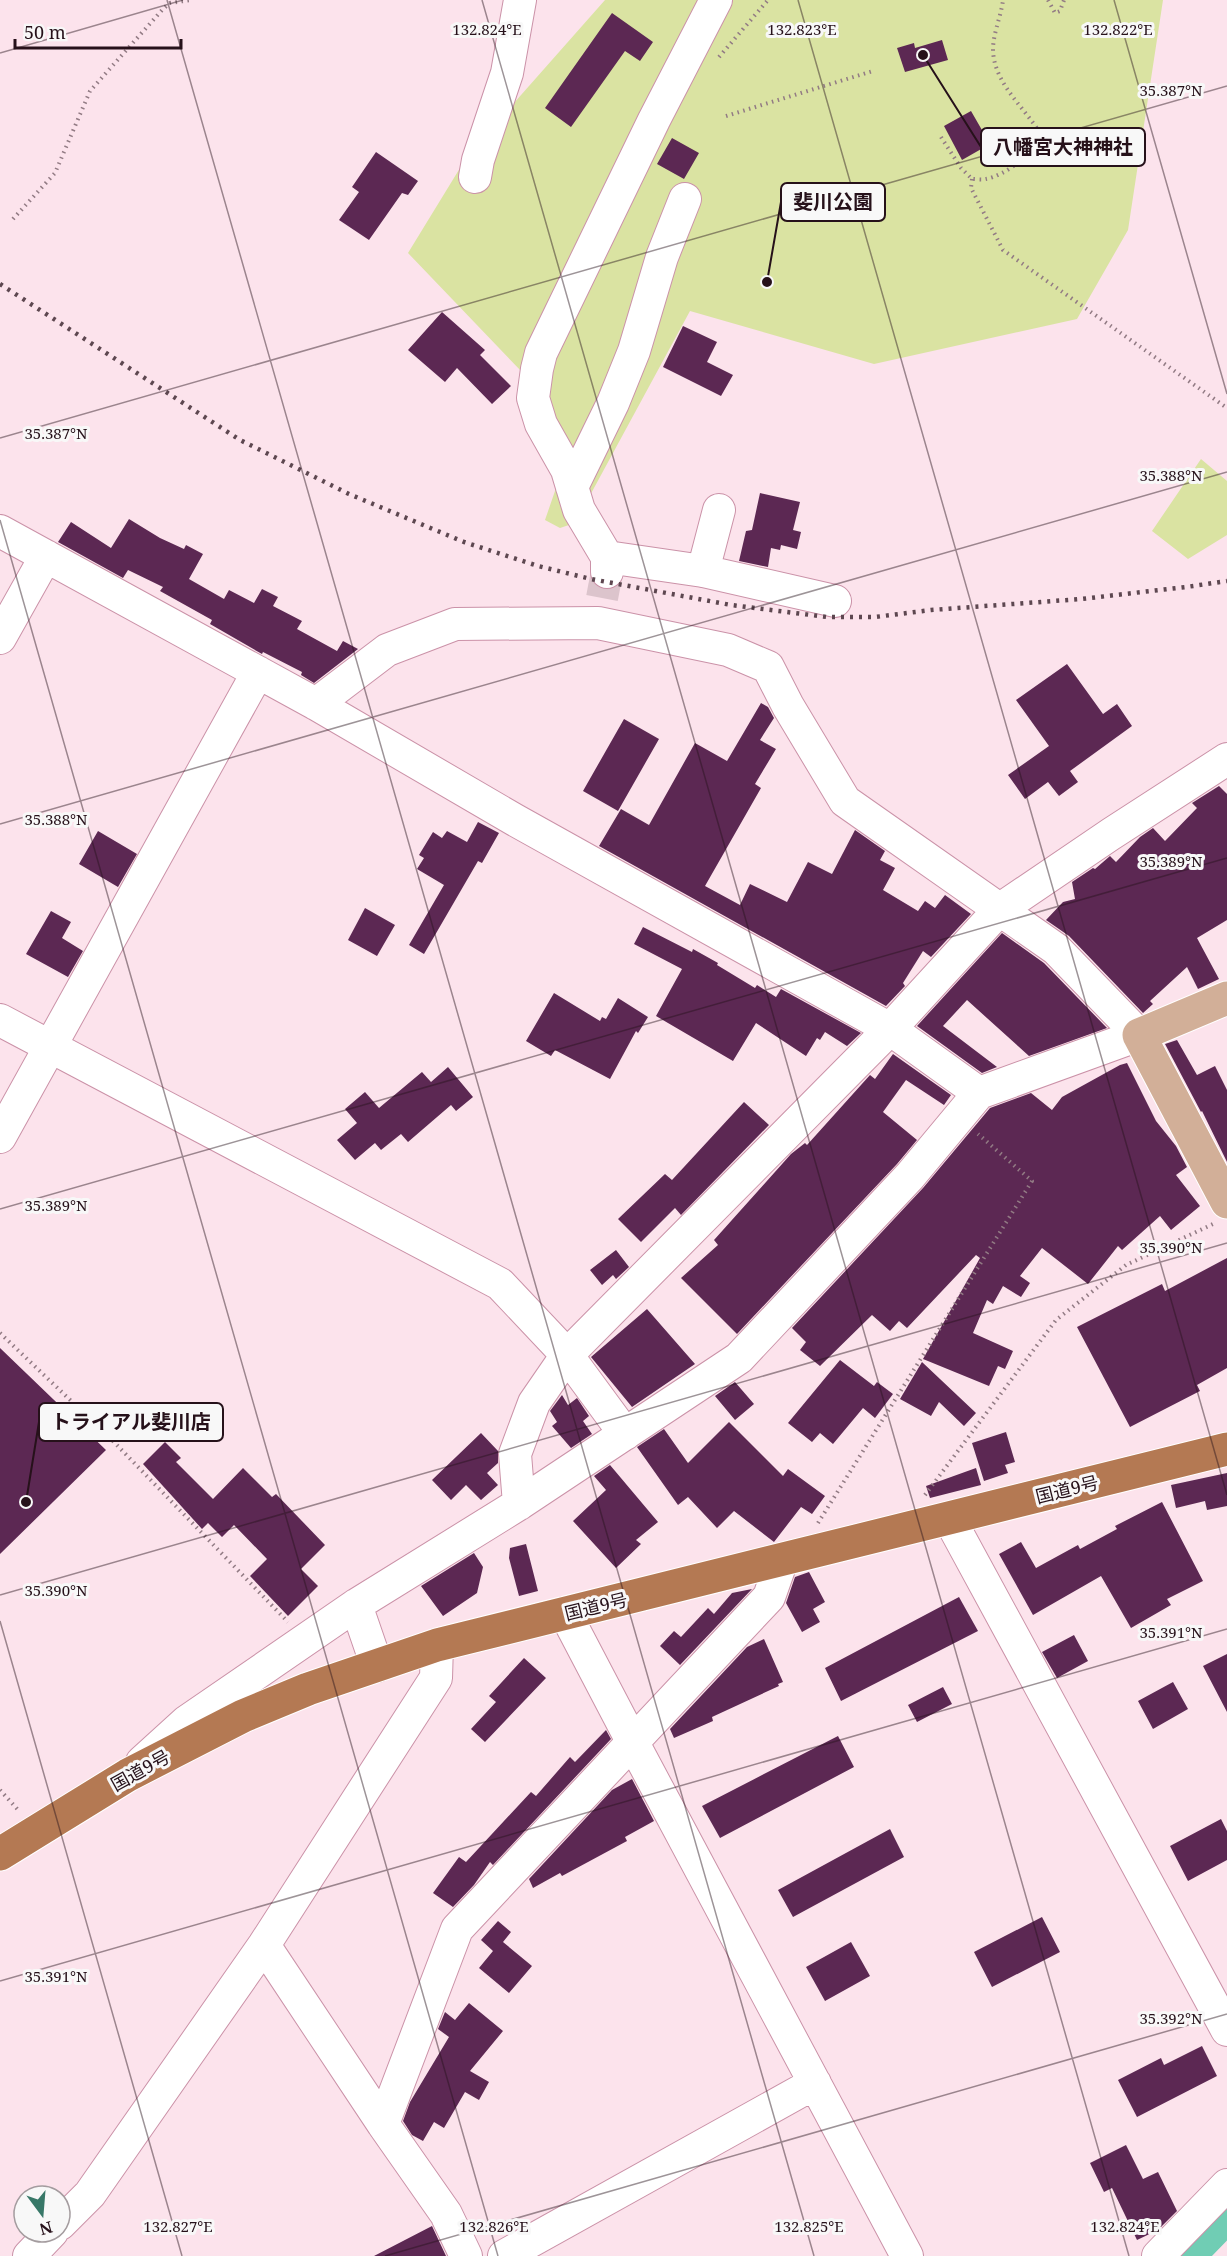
<svg xmlns="http://www.w3.org/2000/svg" width="1227" height="2256" viewBox="0 0 1227 2256" font-family="'Noto Serif','Noto Sans JP',serif">
<rect width="100%" height="100%" fill="#fce3ec"/>
<path fill="#dae3a2" d="M605 0H1163L1128 230 1077 319 874 364 690 311 575 523 560 528 545 520 555 491V478L522 372 408 253 468 155Z
M1201 459 1227 481V535L1188 559 1152 531Z"/>
<g fill="none" stroke-linecap="round" stroke-linejoin="round">
<path stroke="#70cdb4" stroke-width="40" d="M1184 2256 1227 2212"/>
</g>
<path fill="#5c2853" d="M612 13 653 42 640 61 625 51 571 127 545 108Z
M942 40 948 60 905 72 897 48 914 43 915 48Z
M971 111 990 144 962 160 944 126Z
M672 138 699 153 684 179 657 164Z
M376 152 418 181 408 195 402 193 369 240 339 220 359 192 352 187Z
M442 312 485 350 480 355 511 386 492 404 457 368 445 382 408 350Z
M683 326 717 342 707 362 733 375 721 396 663 367Z
M760 493 800 502 793 530 801 532 797 549 781 545 780 550 771 548 768 567 739 561 746 531 752 530Z
M129 519 160 538 184 549 186 545 203 554 189 579 224 599 229 590 254 603 262 589 278 597 273 606 302 621 297 629 337 651 343 641 358 649 314 683 301 675 302 672 263 652 262 654 210 624 212 620 160 591 163 587 128 570 123 578 58 542 71 522 111 548Z
M1067 664 1103 714 1117 704 1132 726 1070 771 1078 782 1059 796 1048 782 1025 799 1008 775 1049 746 1016 700Z
M761 703 768 707 774 718 760 740 776 749 755 784 761 788 705 886 740 905 750 884 787 902 808 862 832 874 855 830 885 851 880 860 895 868 883 890 918 911 925 901 935 908 945 895 971 914 931 957 923 951 903 983 905 986 886 1006 599 846 621 809 649 825 695 743 727 761Z
M624 719 659 739 618 811 583 791Z
M1219 786 1227 794V920L1197 938 1219 979 1198 989 1187 967 1150 1001 1153 1004 1143 1013 1069 936 1046 920 1063 902 1075 899 1072 882 1093 868 1095 869 1110 856 1116 862 1140 837 1153 828 1165 841 1197 808 1192 803Z
M478 822 499 833 482 863 478 861 424 954 409 945 444 885 417 869 424 858 419 855 433 832 442 838 447 831 467 842Z
M98 831 137 854 118 887 79 864Z
M365 908 395 925 377 956 348 940Z
M51 911 71 922 62 938 83 951 68 977 26 954Z
M643 927 692 952 693 949 718 963 717 965 755 988 757 985 776 997 781 989 861 1033 847 1046 825 1032 820 1040 817 1038 806 1056 756 1023 733 1061 656 1016 682 969 634 944Z
M1002 933 1044 963 1107 1028 1029 1056 967 1000 943 1026 997 1067 982 1073 917 1026Z
M554 993 600 1021 602 1017 606 1019 618 998 648 1017 638 1033 636 1031 610 1079 555 1050 551 1056 526 1041Z
M1177 1040 1197 1075 1215 1066 1227 1090V1162L1202 1111 1201 1112 1165 1044Z
M893 1054 951 1095 944 1105 906 1080 883 1112 917 1140 897 1164 737 1334 681 1278 718 1245 714 1240 791 1154 805 1143 807 1145 870 1075 875 1079Z
M1127 1063 1156 1121 1176 1146 1187 1167 1176 1175 1200 1206 1171 1230 1160 1216 1122 1250 1118 1246 1088 1284 1042 1248 1020 1276 1030 1283 1021 1297 1003 1286 993 1304 987 1300 973 1333 1013 1351 1005 1369 998 1366 989 1386 923 1359 980 1258 976 1255 907 1328 899 1321 890 1331 872 1315 820 1366 800 1350 806 1342 792 1328 923 1188 990 1108 1031 1093 1052 1110 1062 1097 1120 1065Z
M448 1067 473 1097 456 1111 451 1105 408 1142 401 1134 381 1150 375 1143 355 1160 337 1140 357 1123 345 1109 365 1092 379 1108 422 1072 431 1082Z
M744 1102 769 1125 681 1215 675 1208 641 1242 618 1219 665 1174 672 1180Z
M616 1250 629 1267 616 1279 613 1275 602 1285 590 1270Z
M1227 1258V1368L1197 1385 1200 1391 1130 1427 1077 1327 1162 1284 1165 1291Z
M647 1309 695 1364 632 1407 591 1357Z
M0 1348 106 1450 0 1554Z
M840 1360 874 1386 877 1382 893 1394 875 1418 863 1408 833 1444 820 1433 812 1442 788 1423Z
M922 1362 976 1413 964 1426 939 1402 931 1416 900 1399Z
M735 1382 754 1404 735 1420 715 1396Z
M562 1395 568 1405 577 1398 589 1416 583 1421 592 1434 571 1448 552 1426 557 1422 550 1411Z
M729 1422 783 1476 788 1469 825 1496 812 1514 801 1507 774 1542 734 1511 717 1528 688 1497 678 1505 637 1447 664 1429 688 1463Z
M1006 1432 1015 1462 1005 1465 1008 1473 984 1481 972 1443Z
M481 1433 498 1451V1463L487 1473 498 1485 481 1500 466 1485 451 1500 432 1480Z
M165 1442 181 1458 176 1462 213 1499 243 1468 272 1497 276 1494 325 1545 301 1569 318 1586 288 1616 250 1576 267 1559 234 1525 222 1537 208 1523 202 1529 143 1464Z
M610 1465 658 1522 636 1540 641 1544 616 1568 573 1521 606 1490 594 1476Z
M976 1468 981 1485 930 1498 926 1486Z
M1227 1473V1506L1207 1510 1205 1501 1176 1508 1171 1485Z
M1162 1502 1203 1581 1167 1599 1171 1605 1131 1628 1101 1576 1033 1615 999 1554 1021 1542 1036 1568 1078 1545 1080 1549 1117 1529 1115 1526Z
M526 1544 538 1591 519 1596 509 1558 510 1548Z
M474 1553 483 1567 477 1593 443 1616 421 1586Z
M809 1572 825 1602 813 1609 820 1622 802 1632 786 1603 795 1577Z
M752 1589 680 1665 660 1646 674 1631 681 1637 708 1608 714 1614 732 1593Z
M959 1597 978 1631 841 1701 825 1668Z
M1074 1635 1088 1661 1057 1678 1042 1652Z
M764 1639 783 1682 778 1684 779 1686 712 1717 713 1721 674 1738 670 1729 747 1647Z
M1227 1654V1712L1203 1666Z
M524 1658 546 1678 485 1742 471 1729 496 1702 489 1696Z
M1173 1682 1188 1709 1153 1729 1138 1701Z
M943 1687 952 1704 917 1722 908 1705Z
M606 1730 611 1739 493 1865 490 1862 474 1885 453 1907 433 1893 459 1857 466 1862 531 1792 536 1796 570 1757 575 1762Z
M838 1736 854 1767 720 1838 702 1806Z
M632 1779 654 1821 625 1837 627 1841 562 1876 560 1873 533 1888 529 1879 612 1790Z
M1221 1819 1227 1831V1860L1188 1881 1170 1846Z
M890 1829 904 1857 793 1917 778 1890Z
M1042 1917 1060 1952 992 1987 974 1952Z
M498 1921 511 1932 503 1942 532 1966 509 1993 479 1968 493 1951 481 1940Z
M851 1942 870 1976 825 2001 806 1967Z
M469 2003 503 2031 470 2071 489 2082 479 2100 465 2092 444 2128 434 2122 423 2141 412 2135 403 2121 410 2102 449 2037 438 2029 445 2012 455 2020Z
M1202 2046 1217 2076 1137 2117 1118 2080 1161 2058 1164 2065Z
M1126 2145 1143 2179 1158 2172 1177 2211 1158 2230 1137 2240 1112 2188 1104 2192 1090 2163Z
M432 2226 446 2256H374Z"/>
<g fill="none" stroke-linecap="round" stroke-linejoin="round">
<path stroke="#dcc4cc" stroke-width="32" stroke-dasharray="32 16" stroke-linecap="butt" d="M602 598 607 572"/>
<defs>
<path id="minor" d="M475 177 478 160 507 73 520 0
M572 487 613 403 634 351 662 257 685 199
M0 531 316 704 515 820 890 1029 979 1093
M607 557 703 571 835 601
M703 571 719 510
M607 572V557L579 510 567 470 541 424 533 398 537 369 541 353 654 120 716 0
M0 638 46 556
M0 1020 500 1284 567 1355 625 1434
M0 1137 258 672
M519 1504 515 1454 534 1403 567 1355 890 1029 999 910 1111 834 1227 759
M949 1518 1227 2030
M356 1605 377 1666
M565 1613 632 1741 907 2256
M142 1762 186 1722 356 1605 519 1504 739 1358 910 1176 979 1093 1139 1035 1056 949 845 801 788 706 768 667 728 650 598 623 455 624 387 650 316 704
M264 1945 383 2124 446 2214 466 2256
M383 2124 457 1929 769 1597 782 1560
M60 2224 90 2194 264 1945 436 1678 437 1645
M29 2256 52 2232
M504 2256 815 2083
M1158 2256 1227 2185"/>
<path id="major" d="M1227 998 1139 1035 1227 1202"/>
<path id="highway" d="M0 1854 128 1775 243 1716 308 1689 437 1645 1227 1449"/>
</defs>
<use href="#minor" stroke="#cb92a8" stroke-width="34"/>
<use href="#major" stroke="#fff" stroke-width="35"/>
<use href="#highway" stroke="#fff" stroke-width="35"/>
<path stroke="#927b84" stroke-width="4" stroke-dasharray="1.5 4.5" stroke-linecap="butt" d="M1048 0 1055 13 1060 11 1064 0
M719 57 768 0
M726 116 873 71
M941 137 961 168 972 179C976 179 982 180 986 179 1004 176 1034 153 1043 138 1027 109 994 85 993 50 993 33 1001 17 1003 0
M972 179 971 188 1003 250 1227 408
M13 219 55 173 90 91 163 9 170 3 191 0
M0 1333 112 1440 288 1622
M925 1495 1056 1320 1126 1265 1213 1224
M818 1523 1032 1181 978 1134
M0 1790 20 1812"/>
<use href="#minor" stroke="#fff" stroke-width="32"/>
<use href="#major" stroke="#d2af98" stroke-width="33"/>
<use href="#highway" stroke="#b47953" stroke-width="33"/>
<path stroke="#5d4750" stroke-width="4.5" stroke-dasharray="3 6" stroke-linecap="butt" d="M0 284 240 440 349 494 464 542 538 566 591 579 731 605 827 617H875L931 610 1081 599 1186 587 1227 581"/>
</g>
<path fill="none" stroke="#26111a" stroke-width="1.5" stroke-opacity="0.45" d="M167 0 814 2256M482 0 1129 2256M798 0 1227 1495M1114 0 1227 394M0 53 183 0M0 438 1227 86M0 520 498 2256M0 824 1227 472M0 1209 1227 858M0 1595 1227 1243M0 1621 182 2256M0 1981 1227 1629M385 2256 1227 2014"/>
<g text-anchor="middle" dominant-baseline="central" stroke-width="6" stroke-linejoin="round" paint-order="stroke">
<g font-size="18" fill="#26111a" stroke="#f8f8f8">
<text transform="translate(1067 1489) rotate(-14)">国道9号</text>
<text transform="translate(596 1606) rotate(-14)">国道9号</text>
<text transform="translate(140 1770) rotate(-29)">国道9号</text>
</g>
</g>
<g font-size="15" text-anchor="middle" fill="#26111a" stroke="#f8f8f8" stroke-width="6" stroke-linejoin="round" paint-order="stroke">
<text x="487" y="35">132.824°E</text>
<text x="802" y="35">132.823°E</text>
<text x="1118" y="35">132.822°E</text>
<text x="1171" y="96">35.387°N</text>
<text x="56" y="439">35.387°N</text>
<text x="1171" y="481">35.388°N</text>
<text x="56" y="825">35.388°N</text>
<text x="1171" y="867">35.389°N</text>
<text x="56" y="1211">35.389°N</text>
<text x="1171" y="1253">35.390°N</text>
<text x="56" y="1596">35.390°N</text>
<text x="1171" y="1638">35.391°N</text>
<text x="56" y="1982">35.391°N</text>
<text x="1171" y="2024">35.392°N</text>
<text x="178" y="2232">132.827°E</text>
<text x="494" y="2232">132.826°E</text>
<text x="809" y="2232">132.825°E</text>
<text x="1125" y="2232">132.824°E</text>
</g>
<path fill="none" stroke="#26111a" stroke-width="2" d="M923 55L981 147M767 282L781 202M26 1502L39 1422"/>
<g fill="#26111a" stroke="#f8f8f8" stroke-width="2">
<circle cx="923" cy="55" r="6"/>
<circle cx="767" cy="282" r="6"/>
<circle cx="26" cy="1502" r="6"/>
</g>
<g fill="#f8f8f8" stroke="#26111a" stroke-width="2">
<rect x="981" y="128" width="164" height="38" rx="6"/>
<rect x="781" y="183" width="104" height="38" rx="6"/>
<rect x="39" y="1403" width="184" height="38" rx="6"/>
</g>
<g font-size="20" text-anchor="middle" font-weight="bold" fill="#26111a">
<text x="1063" y="154">八幡宮大神神社</text>
<text x="833" y="209">斐川公園</text>
<text x="131" y="1429">トライアル斐川店</text>
</g>
<g transform="translate(42 2214) rotate(164)"><circle r="28" fill="#f8f8f8" stroke="#a49c9f" stroke-width="1.5"/>
<path d="M0-4.5L10 22L0 15L-10 22Z" fill="#387868"/>
<text y="-9" font-size="16" font-weight="bold" text-anchor="middle" fill="#26111a">N</text>
</g>
<path d="M15 39v9h166v-9" fill="none" stroke="#26111a" stroke-width="3"/>
<text x="24" y="39" font-size="18" fill="#26111a" stroke="#f8f8f8" stroke-width="4.5" paint-order="stroke">50 m</text>
</svg>
